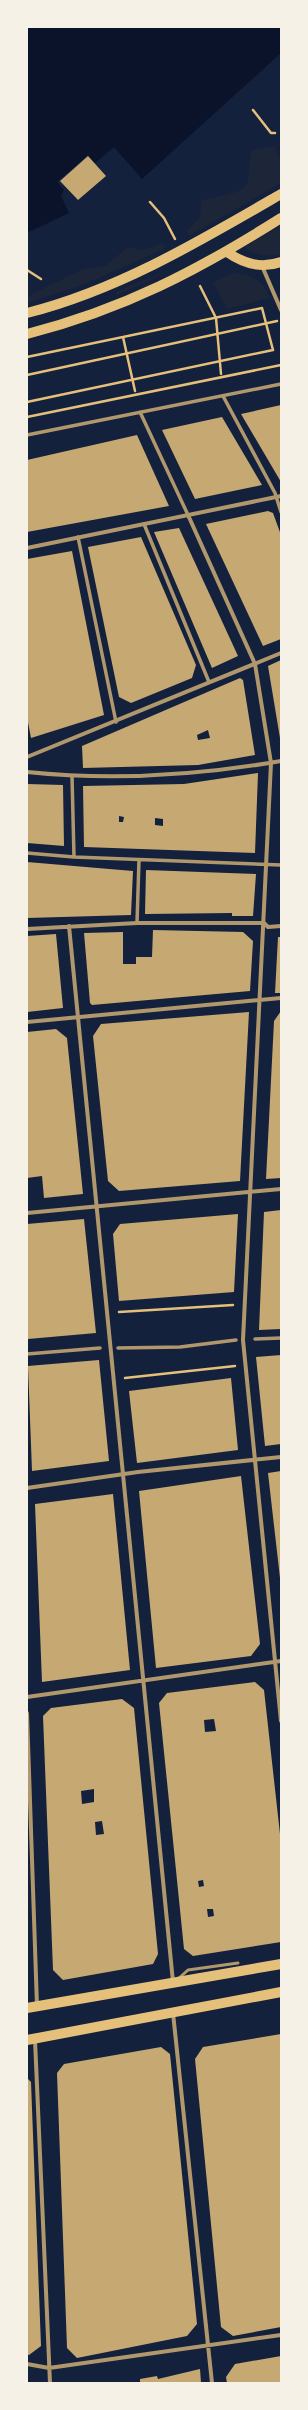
<svg xmlns="http://www.w3.org/2000/svg" width="308" height="2410" viewBox="0 0 308 2410" font-family="Helvetica,sans-serif">
<rect width="100%" height="100%" fill="#14213d"/>
<path fill="#1d2539" d="M275 146 281 163V183L189 236 187 231 200 217 201 201C213 195 243 197 248 181 250 171 248 160 252 150Z
M281 225V255C268 257 255 255 244 247Z
M163 243 166 248 85 284 27 303V297L83 269 105 266 128 247 143 250Z
M233 273C251 273 263 281 270 298L227 309 213 282Z
M159 274V276L117 295 116 292Z"/>
<path fill="#0b132b" d="M27 27H281V53L142 179 114 147 95 163 88 155 57 182 64 190 61 196 69 213 27 233Z"/>
<path fill="#c6a872" fill-rule="evenodd" d="M88 156 106 176 78 200 60 181Z
M281 405V482L241 414Z
M222 417 262 485 195 499 162 430Z
M137 435 169 506 27 532V460Z
M268 511 273 513 281 535V639L263 646 206 524Z
M179 528 238 656 212 668 154 532Z
M141 537 196 665 192 678 131 703 119 697 88 547Z
M72 551 104 715 31 738 27 717V559Z
M281 660V738H280L268 666Z
M240 678 243 680 255 755 198 765 83 768 82 746ZM208 730 210 738 198 740 197 735Z
M258 773 255 853 84 847 83 786 184 784ZM119 816 124 817 123 822H119ZM155 818 163 819V826L155 825Z
M27 784 63 785 64 846 27 843Z
M27 862 133 871 131 915 27 918Z
M146 870 256 874 253 916H232V913L145 914Z
M153 930 243 932 253 941 250 991 92 1005 90 1003 84 933 123 932V964H136V957H152Z
M56 934 63 1008 27 1012V936Z
M278 937H281V993H275Z
M281 1011V1178L266 1179 274 1021Z
M249 1012 240 1181 119 1191 108 1181 93 1036 101 1024Z
M56 1029 67 1038 83 1194 44 1198 42 1176 27 1178V1032Z
M281 1210V1329L259 1330 264 1212Z
M238 1214 234 1292 119 1301 113 1234 120 1224Z
M84 1219 96 1333 28 1339 27 1224Z
M281 1355V1444L265 1446 256 1357Z
M99 1360 109 1461 32 1471 28 1366Z
M231 1378 238 1450 137 1463 129 1391Z
M281 1471V1578H280L268 1473Z
M241 1476 260 1644 251 1656 156 1668 139 1491Z
M113 1494 130 1670 42 1682 35 1504Z
M255 1682 264 1690 281 1843V1942L193 1956 184 1949 159 1703 167 1693ZM214 1719 216 1731 205 1732 204 1720ZM203 1880 204 1886 199 1887 198 1881ZM207 1909H213L214 1916 208 1917Z
M122 1699 134 1708 158 1954 153 1964 63 1980 53 1970 43 1716 51 1708ZM94 1789V1802L82 1804 81 1791ZM102 1821 104 1834 96 1835 95 1822Z
M281 2034V2327L233 2336 221 2327 195 2059 203 2047Z
M161 2047 170 2054 197 2324 187 2336 77 2358 67 2348 57 2073 64 2064Z
M27 2078 31 2082 41 2346 29 2355 27 2354Z
M281 2356V2383H227L226 2377 235 2364Z
M200 2369 201 2383H140V2379L157 2376 158 2379Z"/>
<g fill="none" stroke-linecap="round" stroke-linejoin="round">
<path stroke="#e5c07b" stroke-width="2.5" d="M253 110 271 133H275
M150 202 164 218 175 239
M27 270 41 279
M200 286 216 318 221 374
M123 337 135 391
M27 357 262 308 273 350 27 402
M27 375 277 321
M27 417 281 365
M119 1312 233 1305
M125 1378 235 1366"/>
<path stroke="#b1986c" stroke-width="3" d="M178 1979 188 1970 238 1963"/>
<path stroke="#b1986c" stroke-width="3.5" d="M223 396 275 493 281 512
M140 412 188 515
M27 435 281 384
M144 524 209 682
M78 537 116 722
M72 776 74 857
M27 853 74 857 281 865
M137 923 139 860
M255 1339 281 1338
M118 1348 180 1347 236 1340
M27 1354 100 1348"/>
<path stroke="#b1986c" stroke-width="4" d="M262 266 281 310
M188 515 255 664 271 763 243 1340 281 1721
M27 548 281 496
M27 757 281 653
M27 772C114 781 195 776 281 761
M69 926 173 1982
M27 929 137 923H264L268 927 281 926
M27 1022 281 998
M27 1213 281 1189
M27 1488 138 1472 281 1457
M27 1697 281 1661
M27 1713 37 2006
M173 2013 212 2383
M35 2040 50 2383
M27 2364 49 2368 281 2335"/>
<path stroke="#e5c07b" stroke-width="10" d="M227 252C244 264 261 269 281 262
M27 313C118 290 200 241 281 194
M27 334C124 309 197 271 281 218
M27 2008 281 1964
M27 2040 281 1992"/>
</g>
<rect width="308" height="2410" fill="none" stroke="#f6f1e7" stroke-width="56"/>
</svg>
